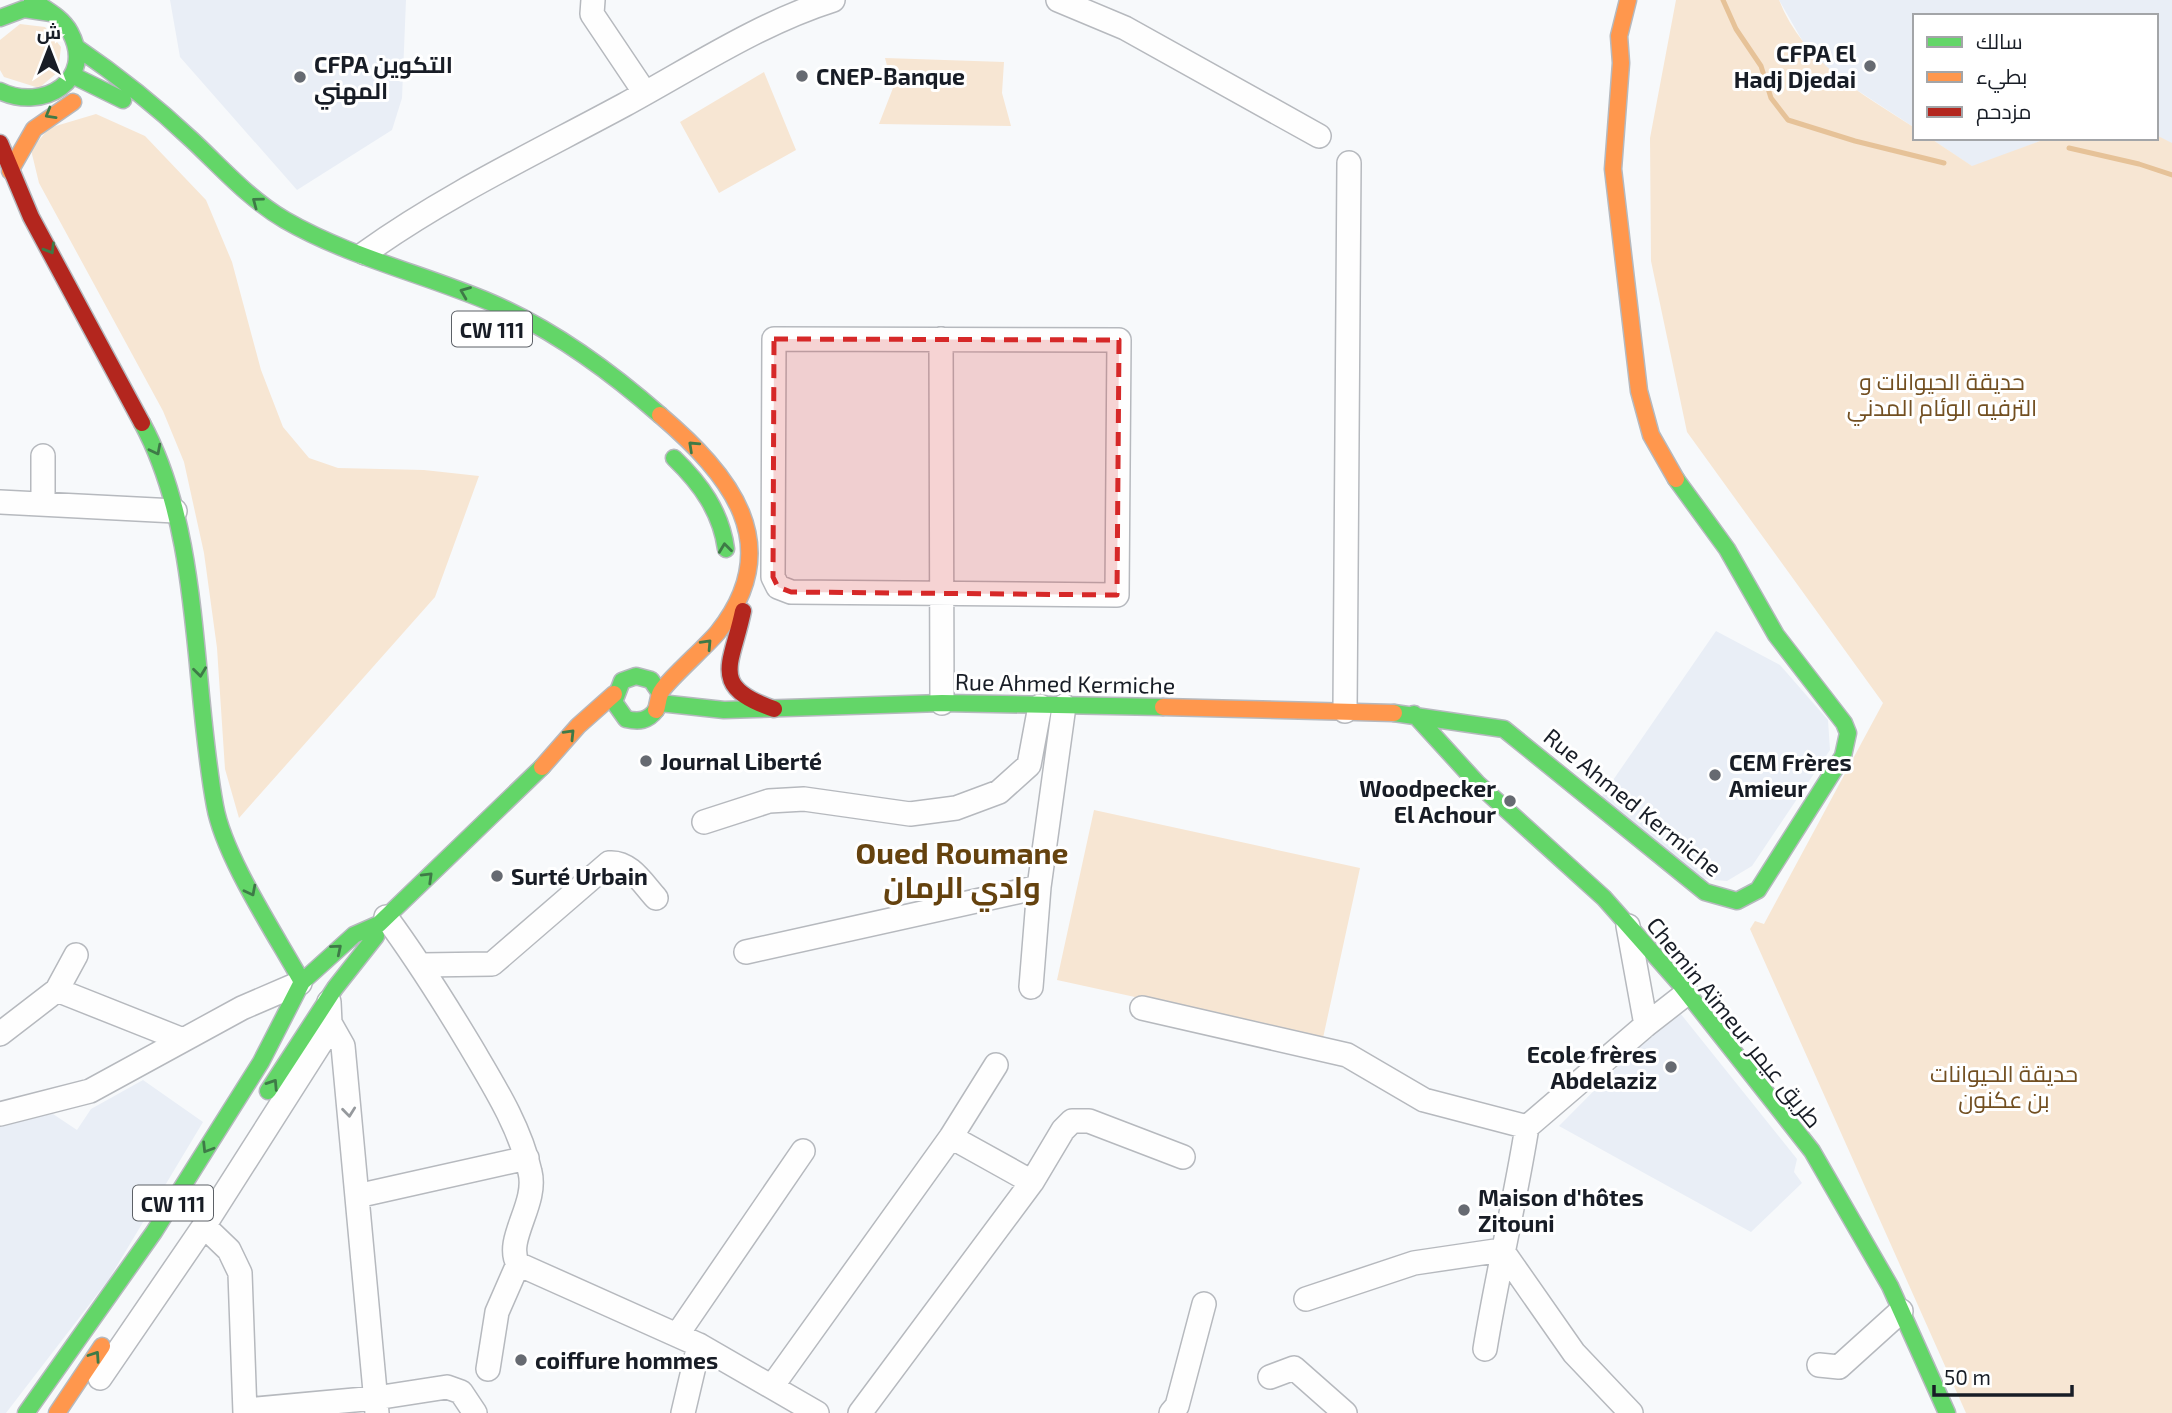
<svg xmlns="http://www.w3.org/2000/svg" width="2172" height="1413" viewBox="0 0 2172 1413" font-family="'Exo 2',Cairo,sans-serif">
<rect width="100%" height="100%" fill="#f7f9fb"/>
<path fill="#e9eef6" d="M170 0H406L402 98 392 130 297 190 180 57Z
M1779 0H2172V148L2156 138V16H1915V128L1840 79 1810 54Z
M1930 138H2048L1973 167Z
M1716 631 1780 665 1828 720 1830 750 1752 866 1727 881 1702 879 1600 799Z
M1676 1008 1797 1159 1794 1172 1802 1183 1751 1232 1559 1126Z
M143 1080 203 1122 109 1279 6 1413H0V1122L53 1114 77 1130 91 1109Z"/>
<path fill="#f7e6d3" d="M1676 0H1779C1804 63 1861 93 1915 128V138H1930L1972 166 2048 138H2156V135L2172 143V1413H1966L1750 929 1755 921 1764 924 1883 703 1687 432 1651 261 1650 138Z
M20 24 45 27 61 47 58 72 39 88 4 77 0 70V40Z
M885 58 1004 62 1002 93 1011 126 879 124 893 88Z
M764 72 796 150 719 193 680 122Z
M96 114 145 136 206 200 232 262 261 370 283 427 309 458 338 468 424 470 479 476 435 597 239 818 225 769 217 648 204 553 184 462 163 411 39 183 31 150 49 128Z
M1094 810 1360 868 1323 1038 1057 980Z"/>
<g fill="none" stroke-linecap="round" stroke-linejoin="round">
<path stroke="#e6c298" stroke-width="5" d="M1723 0 1736 29 1761 66 1771 98 1788 120 1855 141 1944 163
M2069 148 2139 164 2172 175"/>
<defs>
<path id="street" d="M593 0 592 14 645 93
M1058 0 1125 28 1319 136
M365 253C446 195 537 152 624 105 692 68 760 23 833 0
M774 339 1119 340 1117 595 791 592 778 587 773 577Z
M941 339 942 703
M43 456V504
M0 502 175 511
M1345 711 1349 163
M704 822 769 801 804 799 910 814 956 808 999 792 1029 765 1040 706
M386 917C417 959 444 1002 471 1047 494 1086 520 1127 530 1172 538 1204 504 1240 518 1264L699 1345 817 1413
M1628 926 1646 1025
M746 952 1039 887
M422 965 492 964 609 863C630 861 643 884 656 898
M1031 987 1039 887 1064 706
M57 990 183 1040
M1142 1008 1347 1055 1424 1100 1527 1127
M330 1023 343 1046 377 1413
M0 1034 57 990 76 955
M0 1114 90 1091 242 1008 300 983
M951 1137 1032 1182
M357 1196 527 1158
M204 1226 229 1250 240 1273 245 1413
M1306 1299 1414 1263 1502 1250 1574 1353 1631 1413
M677 1335 803 1151
M1485 1349C1497 1275 1515 1202 1527 1127L1646 1025 1687 993
M1819 1365 1839 1367 1901 1311
M488 1369 497 1312 518 1264
M1270 1377 1294 1368 1345 1413
M100 1378 204 1226 325 1036 330 1023 329 1002
M773 1385 951 1137 996 1065
M245 1410 376 1398 447 1387 461 1392 475 1413
M683 1413 699 1345
M860 1413 1032 1182 1063 1130 1072 1121H1089L1183 1157
M1171 1413 1177 1406 1204 1304"/>
<path id="fast" d="M0 18 24 9 51 13
M76 47C117 75 156 106 192 140 222 168 249 199 285 220 349 257 424 274 492 303 552 329 611 372 660 415
M72 75 123 100
M0 91C43 112 96 80 70 32 62 17 45 9 32 0
M142 423C202 533 192 684 215 806 224 857 276 935 302 982
M674 458C701 484 721 512 726 549
M660 703 724 710 942 703 1163 707
M656 710C648 721 639 722 626 719L614 702 622 681 636 676 651 680 660 693
M1394 713 1504 729 1705 892 1737 901 1758 890 1843 756 1848 733 1844 723 1776 635 1727 549 1676 479
M1414 714 1477 783 1604 898 1681 985 1812 1151 1890 1286 1947 1413
M268 1091 335 988 376 936
M26 1413 154 1232 261 1062 302 982 354 935 379 924 542 767"/>
<path id="slow" d="M1628 0 1619 36 1621 63 1613 169 1639 391 1651 435 1676 479
M10 171 34 129 73 102
M1163 707 1394 713
M656 710C658 704 658 699 660 694 664 683 707 646 718 632 788 544 729 474 660 415
M542 767 578 726 614 694
M57 1413 102 1346"/>
<path id="jam" d="M0 143 31 217 142 423
M743 611C732 665 708 686 774 709"/>
</defs>
<use href="#street" stroke="#b6b9be" stroke-width="26"/>
<use href="#fast" stroke="#b6b9be" stroke-width="19"/>
<use href="#slow" stroke="#b6b9be" stroke-width="19"/>
<use href="#jam" stroke="#b6b9be" stroke-width="19"/>
<use href="#street" stroke="#fefefe" stroke-width="23"/>
<use href="#fast" stroke="#63d668" stroke-width="16"/>
<use href="#slow" stroke="#ff974d" stroke-width="16"/>
<use href="#jam" stroke="#b3261e" stroke-width="16"/>
</g>
<defs><path id="oneway-chevron" d="M-2-3.5L2.5 0L-2 3.5" fill="none" stroke-width="1.6" stroke-linecap="round" stroke-linejoin="round" transform="scale(1.75)"/></defs>
<g stroke="#3e7a47">
<use href="#oneway-chevron" transform="translate(50 114) rotate(150)"/>
<use href="#oneway-chevron" transform="translate(257 202) rotate(-143)"/>
<use href="#oneway-chevron" transform="translate(50 249) rotate(59)"/>
<use href="#oneway-chevron" transform="translate(465 292) rotate(-158)"/>
<use href="#oneway-chevron" transform="translate(693 446) rotate(-137)"/>
<use href="#oneway-chevron" transform="translate(156 450) rotate(63)"/>
<use href="#oneway-chevron" transform="translate(725 548) rotate(-97)"/>
<use href="#oneway-chevron" transform="translate(707 644) rotate(-47)"/>
<use href="#oneway-chevron" transform="translate(200 672) rotate(83)"/>
<use href="#oneway-chevron" transform="translate(570 734) rotate(-46)"/>
<use href="#oneway-chevron" transform="translate(428 877) rotate(-44)"/>
<use href="#oneway-chevron" transform="translate(251 891) rotate(63)"/>
<use href="#oneway-chevron" transform="translate(337 949) rotate(-40)"/>
<use href="#oneway-chevron" transform="translate(273 1084) rotate(-57)"/>
<use href="#oneway-chevron" transform="translate(207 1148) rotate(122)"/>
<use href="#oneway-chevron" transform="translate(95 1356) rotate(-56)"/>
</g>
<use stroke="#96999d" href="#oneway-chevron" transform="translate(349 1112) rotate(84)"/>
<path fill="#d62828" fill-opacity="0.2" stroke="#d62828" stroke-width="5" stroke-dasharray="14 9" stroke-linejoin="round" d="M774 339 1119 340 1117 595 791 592 778 587 773 577Z"/>
<g fill="#666a71" stroke="#fff" stroke-width="2.5">
<circle cx="1870" cy="66" r="7"/>
<circle cx="802" cy="76" r="7"/>
<circle cx="300" cy="77" r="7"/>
<circle cx="646" cy="761" r="7"/>
<circle cx="1715" cy="775" r="7"/>
<circle cx="1510" cy="801" r="7"/>
<circle cx="497" cy="876" r="7"/>
<circle cx="1671" cy="1067" r="7"/>
<circle cx="1464" cy="1210" r="7"/>
<circle cx="521" cy="1360" r="7"/>
</g>
<g text-anchor="middle" dominant-baseline="central" stroke-width="6" stroke-linejoin="round" paint-order="stroke">
<g fill="#fff" stroke="#5d6167" stroke-width="2">
<rect x="452" y="311.5" width="80" height="35" rx="5"/>
<rect x="133" y="1185.5" width="80" height="35" rx="5"/>
</g>
<g font-size="21" font-weight="bold" fill="#181d26">
<text x="492" y="329">CW 111</text>
<text x="173" y="1203">CW 111</text>
</g>
<g font-size="23" font-weight="bold" fill="#181d26" stroke="#fff" text-anchor="start">
<text x="1856" y="53" text-anchor="end">CFPA El<tspan x="1856" dy="26">Hadj Djedai</tspan></text>
<text x="314" y="64">CFPA التكوين<tspan x="314" dy="26">المهني</tspan></text>
<text x="816" y="76">CNEP-Banque</text>
<text x="660" y="761">Journal Liberté</text>
<text x="1729" y="762">CEM Frères<tspan x="1729" dy="26">Amieur</tspan></text>
<text x="1496" y="788" text-anchor="end">Woodpecker<tspan x="1496" dy="26">El Achour</tspan></text>
<text x="511" y="876">Surté Urbain</text>
<text x="1657" y="1054" text-anchor="end">Ecole frères<tspan x="1657" dy="26">Abdelaziz</tspan></text>
<text x="1478" y="1197">Maison d'hôtes<tspan x="1478" dy="26">Zitouni</tspan></text>
<text x="535" y="1360">coiffure hommes</text>
</g>
<g font-size="23" fill="#724f21" stroke="#fff">
<text x="1942" y="381">حديقة الحيوانات و<tspan x="1942" dy="26">الترفيه الوئام المدني</tspan></text>
<text x="2004" y="1073">حديقة الحيوانات<tspan x="2004" dy="26">بن عكنون</tspan></text>
</g>
<g font-size="23" fill="#181d26" stroke="#fff">
<text transform="translate(1065 683) rotate(1)">Rue Ahmed Kermiche</text>
<text transform="translate(1633 802) rotate(39)">Rue Ahmed Kermiche</text>
<text transform="translate(1735 1022) rotate(51)">Chemin Aïmeur طريق عيمر</text>
</g>
<g font-size="30" font-weight="bold" fill="#65420e" stroke="#fff">
<text x="962" y="852">Oued Roumane<tspan x="962" dy="34">وادي الرمان</tspan></text>
</g>
</g>
<rect x="1913" y="14" width="245" height="126" fill="#ffffff" stroke="#a3a5a8" stroke-width="2"/>
<rect x="1927" y="37" width="35" height="10" fill="#63d668" stroke="#a3a5a8" stroke-width="2"/>
<text x="1976" y="49" font-size="21" fill="#181d26">سالك</text>
<rect x="1927" y="72" width="35" height="10" fill="#ff974d" stroke="#a3a5a8" stroke-width="2"/>
<text x="1976" y="84" font-size="21" fill="#181d26">بطيء</text>
<rect x="1927" y="107" width="35" height="10" fill="#b3261e" stroke="#a3a5a8" stroke-width="2"/>
<text x="1976" y="119" font-size="21" fill="#181d26">مزدحم</text>
<g transform="translate(49 49)" stroke="#ffffff" stroke-width="5" paint-order="stroke">
<path d="M0-5L12 26L0 18L-12 26Z" fill="#181d26"/>
<text y="-10" font-size="19" font-weight="bold" text-anchor="middle" fill="#181d26">ش</text>
</g>
<path d="M1934 1385v10h138v-10" fill="none" stroke="#181d26" stroke-width="3.5"/>
<text x="1944" y="1385" font-size="21" fill="#181d26" stroke="#ffffff" stroke-width="5" paint-order="stroke">50 m</text>
</svg>
